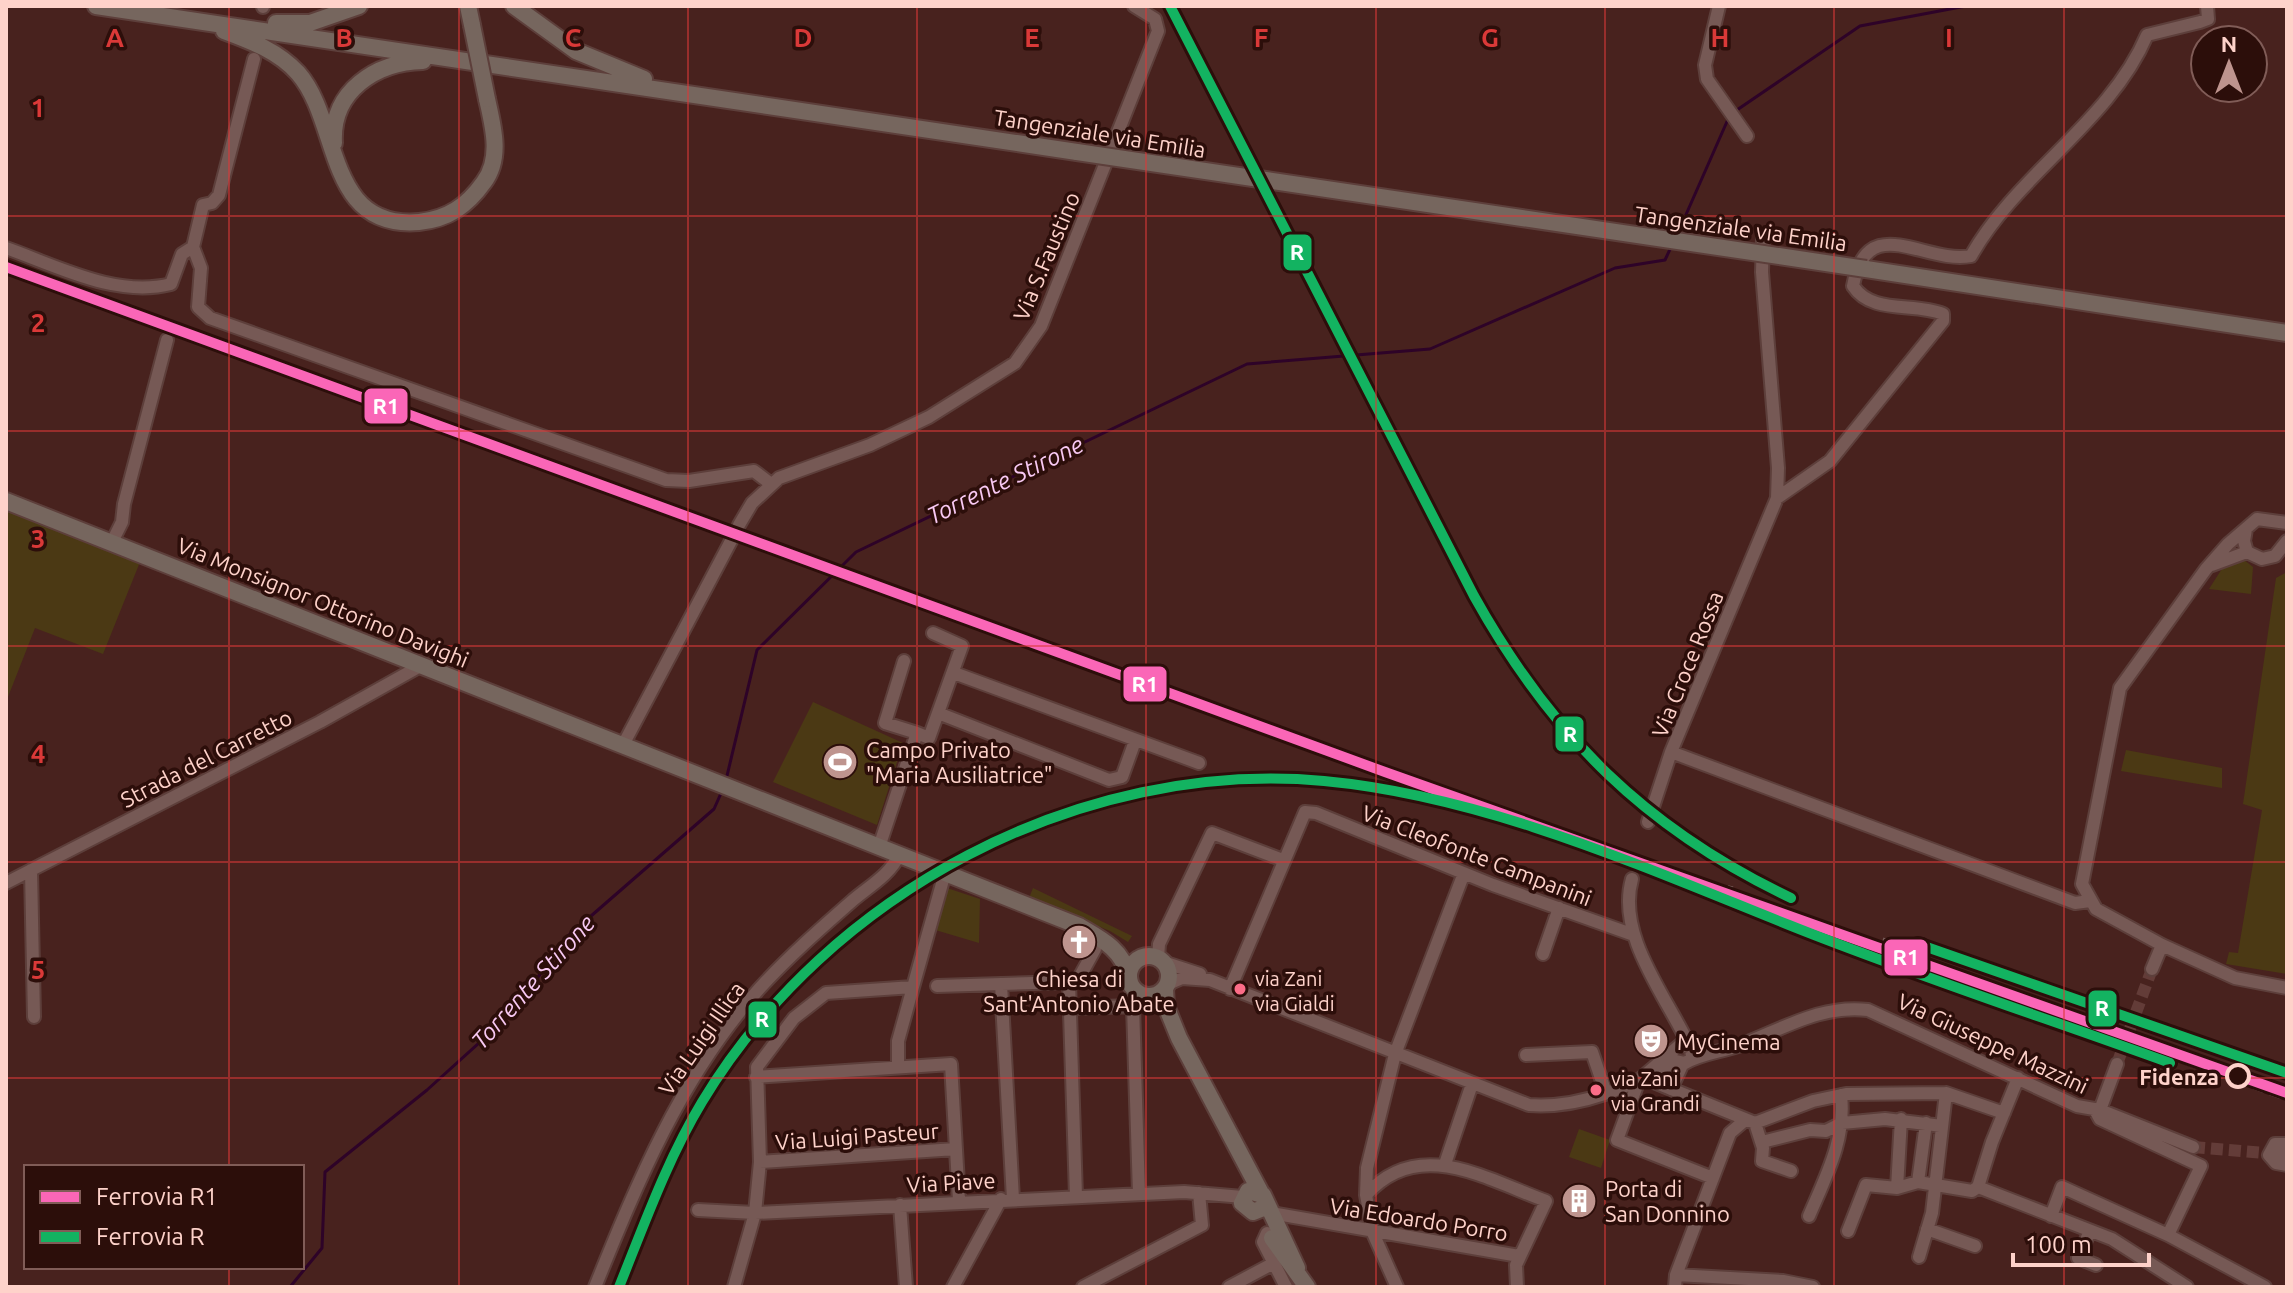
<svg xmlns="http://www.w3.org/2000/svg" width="2293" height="1293" viewBox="0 0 2293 1293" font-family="Ubuntu,sans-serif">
<rect width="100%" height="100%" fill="#48221e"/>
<path fill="#4b3914" d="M6 509 140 562 103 654 35 628 6 702Z
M2243 559 2253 567 2251 594 2209 589 2225 564Z
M2287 572V974L2226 964 2229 952 2238 953 2262 810 2243 804 2276 578Z
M813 702 903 743 877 825 773 782Z
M2126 750 2222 768V788L2121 771Z
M944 887 980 899 979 943 932 929Z
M1033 888 1132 936 1128 942 1110 931 1029 898Z
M1579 1129 1610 1140 1601 1168 1569 1157Z"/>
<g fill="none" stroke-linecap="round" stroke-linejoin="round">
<path stroke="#2e0328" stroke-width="3" d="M1734 112 1860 26 1966 6
M1677 235 1729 117
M726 780 757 650 856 552 1247 364 1430 349 1615 268 1665 260 1672 245
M290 1287 322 1248 325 1172 427 1090 511 1014 568 936 714 809 722 791"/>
<path stroke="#633c38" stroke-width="12" stroke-dasharray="12 6" stroke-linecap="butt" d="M2117 1064 2152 969
M2193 1147 2277 1154"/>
<defs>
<path id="minor" d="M1719 6 1705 65 1707 79 1747 136
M263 7V6
M1763 240 1762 272 1778 468 1777 498 1671 752 2075 903 2090 901
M193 247 203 205 212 203 219 195 254 59
M6 248C57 266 116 298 171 284L182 254 193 247 201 268 198 307 210 318 666 480 689 481 754 471 771 484
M1777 498 1830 461 1943 321V314C1914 302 1872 315 1853 286 1867 209 1925 265 1971 256 2017 174 2110 122 2147 35L2200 22 2208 19 2207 6
M2287 523 2257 519 2228 544 2206 569 2120 688 2082 884 2096 909 2162 945 2235 978 2287 988
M739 525 752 503 779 478 870 445 929 417 1015 363 1041 326 1158 31 1155 19 1134 6
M2246 529 2244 541 2247 552 2262 559 2275 556 2287 541
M112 542 122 522 124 504 167 340
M2212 565 2247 552
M904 661 885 723 917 733
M954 673 1199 763
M938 713 1109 780 1122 777 1135 741
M623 745 732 539
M1648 822 1671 752
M879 847 917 733 929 738 962 646 933 633
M31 870 34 1017
M1632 879C1616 935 1666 996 1689 1045
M6 883 320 722 422 665
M1543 954 1559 908
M1158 958 1159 944 1212 833 1283 860
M1163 962 1200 974
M2152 969 2162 945
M1069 982 1076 1196
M1001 984 1013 1199
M1168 984 1182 978 1210 980 1529 1105C1581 1109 1631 1086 1676 1061
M937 986 1069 982 1079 978 1095 949
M1230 989 1305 812 1316 813 1493 885 1634 935
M1070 1008 1133 1006 1139 1193
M1526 1055 1592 1052 1606 1093
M1692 1057 1691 1048 1681 1044 1639 1080 1617 1140 1713 1178
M1676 1061 1685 1063C1700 1054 1720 1052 1738 1046 1781 1030 1821 1004 1868 1010L2077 1106 2100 1110 2193 1147
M898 1067V1041L913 987
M756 1077 951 1064 959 1201
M1644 1078 1755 1123 1813 1101 1846 1094 1946 1093 2004 1113
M1671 1089 1683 1063
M2095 1110 2100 1119 2201 1166 2168 1235
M2100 1110 2117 1064
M1755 1123 1763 1148 1762 1161 1791 1171
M1762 1142 1810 1130 1826 1131 1842 1123 1885 1119 1942 1126
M2287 1144H2275L2269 1155 2276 1163 2287 1165
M2281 1154 2287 1155
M760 1162 956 1149
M1445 1164 1472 1084
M1918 1182 1926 1123
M1978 1187 2112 1239 2187 1287
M1978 1187 1992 1142 2018 1078
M1897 1188 1901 1119
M1366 1195C1418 1136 1486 1179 1546 1201L1516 1265 1517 1287
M900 1205 906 1287
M698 1210 755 1213 1184 1192 1243 1197
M1271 1213 1519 1256
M1809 1216C1826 1176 1846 1139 1841 1095
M2051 1216 2062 1187 2168 1235 2265 1287
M1927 1229 1975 1246
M1848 1231 1866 1185 1897 1188 1918 1182 1972 1191 1978 1187
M2090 1231 2078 1258 2096 1265
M1267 1233 1263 1242 1286 1287
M1919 1257 1932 1213 1946 1093
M1676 1275 1783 1281 1813 1287
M595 1287C638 1181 681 1076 759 989 787 958 820 929 852 901 868 887 890 875 899 855
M734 1287 755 1213 760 1162 757 1067 794 1018 826 993 913 987 945 873
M953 1287 1001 1199
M1083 1287 1202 1225 1199 1193
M1229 1287 1274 1263
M1397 1287 1373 1233 1366 1195 1367 1168 1395 1054 1464 873
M1675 1287 1676 1275 1730 1133 1744 1121"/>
<path id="major" d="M96 6 1077 152
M468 6 472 25
M514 6 576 51 644 79
M276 23H310L359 6
M224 31C251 41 278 51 298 73 341 122 325 230 419 222 448 219 467 206 484 182 502 158 493 126 487 99
M334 143C331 91 376 62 423 61
M1866 269 2287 333
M6 501 1079 926C1101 939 1122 949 1128 975
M1129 976a20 20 0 1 1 40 0a20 20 0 1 1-40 0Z
M1165 989 1166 1006 1179 1038 1261 1193
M1265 1200 1263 1208 1253 1212 1242 1203 1248 1191 1263 1195 1297 1268
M1272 1238 1307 1287"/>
</defs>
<use href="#minor" stroke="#5d3f3b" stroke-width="16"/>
<use href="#major" stroke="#5d3f3b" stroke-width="20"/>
<use href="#minor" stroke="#765955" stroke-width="12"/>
<use href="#major" stroke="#76665e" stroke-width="16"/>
<path stroke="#7a5e5a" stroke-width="3" stroke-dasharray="12 6" stroke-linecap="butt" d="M1573 843 1630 857
M1675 875 1733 888
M1745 904 2287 1100
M1883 939 1920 955"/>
<defs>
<path id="major-bridge" d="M472 25 487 99
M1077 152 1866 269"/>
</defs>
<use href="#major-bridge" stroke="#5d3f3b" stroke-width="20" stroke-linecap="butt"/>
<use href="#major-bridge" stroke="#76665e" stroke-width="16"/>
<defs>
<path id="rail-1" d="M6 267 1385 772 2287 1093"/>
<path id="rail-2" d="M1170 6 1474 596C1552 736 1646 829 1791 898
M1918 944 2287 1073
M619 1287C644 1225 667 1160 702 1102 828 893 1079 759 1324 781 1485 796 1641 866 1789 925 1914 975 2043 1017 2170 1063"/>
</defs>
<use href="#rail-1" stroke="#2c0e0a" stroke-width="16"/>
<use href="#rail-2" stroke="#2c0e0a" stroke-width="16"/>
<use href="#rail-1" stroke="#fa66b7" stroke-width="10"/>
<use href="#rail-2" stroke="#13b361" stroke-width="10"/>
</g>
<path fill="none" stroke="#da3938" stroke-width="2" stroke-opacity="0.55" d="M229 6V1167M459 6V1287M688 6V1287M917 6V1287M1146 6V1287M1376 6V1287M1605 6V1287M1834 6V1287M2064 6V1287M6 216H2287M6 431H2287M6 646H2287M6 862H2287M6 1078H2287M229 1267V1287"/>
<defs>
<symbol id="stadium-disc" viewBox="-11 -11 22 22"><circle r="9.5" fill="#be948e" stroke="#2c0e0a"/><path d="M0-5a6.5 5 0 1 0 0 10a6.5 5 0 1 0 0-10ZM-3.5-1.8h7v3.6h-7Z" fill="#fff"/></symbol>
<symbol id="church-disc" viewBox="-11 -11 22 22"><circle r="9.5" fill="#be948e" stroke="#2c0e0a"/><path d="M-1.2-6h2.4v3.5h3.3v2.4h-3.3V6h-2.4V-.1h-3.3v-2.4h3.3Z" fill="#fff"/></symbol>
<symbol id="theatre-disc" viewBox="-11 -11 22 22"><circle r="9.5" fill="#be948e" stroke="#2c0e0a"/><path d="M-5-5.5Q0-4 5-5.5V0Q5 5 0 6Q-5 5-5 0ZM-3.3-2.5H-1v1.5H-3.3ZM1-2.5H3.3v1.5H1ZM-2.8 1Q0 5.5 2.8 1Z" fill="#fff"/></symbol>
<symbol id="building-disc" viewBox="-11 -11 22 22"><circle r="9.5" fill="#be948e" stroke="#2c0e0a"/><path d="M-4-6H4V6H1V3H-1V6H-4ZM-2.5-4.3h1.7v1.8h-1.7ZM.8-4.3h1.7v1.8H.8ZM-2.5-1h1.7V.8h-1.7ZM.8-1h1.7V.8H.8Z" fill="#fff"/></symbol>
</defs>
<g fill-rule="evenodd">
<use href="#stadium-disc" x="820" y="742" width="40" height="40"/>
<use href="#church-disc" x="1059" y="922" width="40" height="40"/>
<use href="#theatre-disc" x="1631" y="1021" width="40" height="40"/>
<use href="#building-disc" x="1559" y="1181" width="40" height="40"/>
</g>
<g fill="#fb6d88" stroke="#2c0e0a" stroke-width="3">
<circle cx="1240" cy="989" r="7"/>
<circle cx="1596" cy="1090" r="7"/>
</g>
<circle fill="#2c0e0a" stroke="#fed2ca" stroke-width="4" cx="2238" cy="1076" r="11"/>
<g text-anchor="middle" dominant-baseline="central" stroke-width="7" stroke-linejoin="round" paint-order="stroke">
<g font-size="20" fill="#fed2ca" stroke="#2c0e0a" text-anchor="start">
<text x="1255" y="978">via Zani<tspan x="1255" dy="25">via Gialdi</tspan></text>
<text x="1611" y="1078">via Zani<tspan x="1611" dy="25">via Grandi</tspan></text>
</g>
<g font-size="22" fill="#fed2ca" stroke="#2c0e0a">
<text transform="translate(1100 133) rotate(9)">Tangenziale via Emilia</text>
<text transform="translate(1741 228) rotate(8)">Tangenziale via Emilia</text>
<text transform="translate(1046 256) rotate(-67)">Via S.Faustino</text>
<text transform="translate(323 602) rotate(22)">Via Monsignor Ottorino Davighi</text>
<text transform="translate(1687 664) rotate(-68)">Via Croce Rossa</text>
<text transform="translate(206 758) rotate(-27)">Strada del Carretto</text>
<text transform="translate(1477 855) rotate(21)">Via Cleofonte Campanini</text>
<text transform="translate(701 1038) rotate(-55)">Via Luigi Illica</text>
<text transform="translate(1993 1043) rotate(25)">Via Giuseppe Mazzini</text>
<text transform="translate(857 1136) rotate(-4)">Via Luigi Pasteur</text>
<text transform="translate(951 1182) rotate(-3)">Via Piave</text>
<text transform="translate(1419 1219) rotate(9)">Via Edoardo Porro</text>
</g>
<g font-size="22" fill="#fed2ca" stroke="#2c0e0a" text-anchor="start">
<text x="866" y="749">Campo Privato<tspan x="866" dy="25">"Maria Ausiliatrice"</tspan></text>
<text x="1079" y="978" text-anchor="middle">Chiesa di<tspan x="1079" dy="25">Sant'Antonio Abate</tspan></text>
<text x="1677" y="1041">MyCinema</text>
<text x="1605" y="1188">Porta di<tspan x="1605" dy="25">San Donnino</tspan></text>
</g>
<g font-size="22" font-weight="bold" fill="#fed2ca" stroke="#2c0e0a" text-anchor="end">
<text x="2219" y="1076">Fidenza</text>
</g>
<g font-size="24" font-style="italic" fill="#f8c9f3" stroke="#2c0e0a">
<text transform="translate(1005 480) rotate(-26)">Torrente Stirone</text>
<text transform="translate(533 982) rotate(-48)">Torrente Stirone</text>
</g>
</g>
<g font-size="26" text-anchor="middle" font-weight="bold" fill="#da3938" stroke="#2c0e0a" stroke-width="7" stroke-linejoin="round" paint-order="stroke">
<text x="115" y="47">A</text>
<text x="344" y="47">B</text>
<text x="573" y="47">C</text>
<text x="803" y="47">D</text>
<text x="1032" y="47">E</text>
<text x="1261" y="47">F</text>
<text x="1490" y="47">G</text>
<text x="1720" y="47">H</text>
<text x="1949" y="47">I</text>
<text x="38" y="117">1</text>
<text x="38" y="332">2</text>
<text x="38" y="548">3</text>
<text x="38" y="763">4</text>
<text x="38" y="979">5</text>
</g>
<g stroke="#2c0e0a" stroke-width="3">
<rect x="1282" y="233" width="31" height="39" rx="8" fill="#13b361"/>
<rect x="363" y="387" width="46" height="38" rx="8" fill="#fa66b7"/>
<rect x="1122" y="665" width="46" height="38" rx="8" fill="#fa66b7"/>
<rect x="1554" y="715" width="31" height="38" rx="8" fill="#13b361"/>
<rect x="1883" y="938" width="46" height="39" rx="8" fill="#fa66b7"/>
<rect x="2087" y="989" width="31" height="39" rx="8" fill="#13b361"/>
<rect x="747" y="1000" width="31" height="39" rx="8" fill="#13b361"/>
</g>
<g font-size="22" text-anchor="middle" font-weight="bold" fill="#fff">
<text x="1297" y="260">R</text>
<text x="386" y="414">R1</text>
<text x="1145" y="692">R1</text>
<text x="1570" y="742">R</text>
<text x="1906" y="965">R1</text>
<text x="2102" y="1016">R</text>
<text x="762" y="1027">R</text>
</g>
<rect width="2293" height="1293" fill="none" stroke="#fed2ca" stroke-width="16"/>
<rect x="24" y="1165" width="280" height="104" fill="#2c0e0a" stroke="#805c57" stroke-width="2"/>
<rect x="40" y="1191" width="40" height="12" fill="#fa66b7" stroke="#805c57" stroke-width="2"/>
<text x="96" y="1205" font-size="24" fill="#fed2ca">Ferrovia R1</text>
<rect x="40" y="1231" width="40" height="12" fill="#13b361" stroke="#805c57" stroke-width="2"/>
<text x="96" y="1245" font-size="24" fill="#fed2ca">Ferrovia R</text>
<g transform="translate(2229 64)"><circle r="38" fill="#2c0e0a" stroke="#805c57" stroke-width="2"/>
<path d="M0-6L14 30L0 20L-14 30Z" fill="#be948e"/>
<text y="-12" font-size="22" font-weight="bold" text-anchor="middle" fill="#fed2ca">N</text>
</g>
<path d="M2013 1253v12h136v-12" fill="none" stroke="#fed2ca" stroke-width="4"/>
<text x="2025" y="1253" font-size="24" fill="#fed2ca" stroke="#2c0e0a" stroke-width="6" paint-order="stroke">100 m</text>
</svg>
